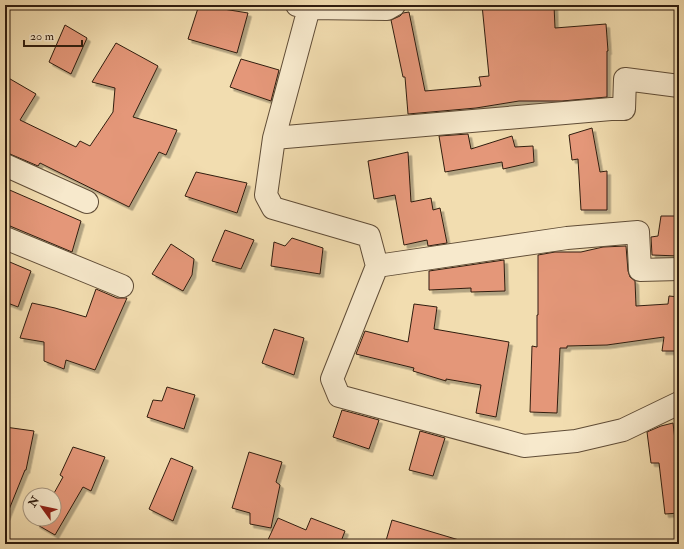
<svg xmlns="http://www.w3.org/2000/svg" width="684" height="549" viewBox="0 0 684 549" font-family="'IM FELL Double Pica',serif">
<defs>
<filter id="shadow"><feDropShadow dx="3.5" dy="3.5" stdDeviation="0" flood-color="#0004"/></filter>
</defs>
<rect width="100%" height="100%" fill="#f2ddb0"/>
<filter id="stains"><feTurbulence type="fractalNoise" baseFrequency=".005" numOctaves="4"/><feColorMatrix values="0 0 0 0 .2 0 0 0 0 .09 0 0 0 0 .02 0 0 0 .5 -.17"/></filter>
<radialGradient id="worn" r=".72"><stop offset=".6" stop-color="#630" stop-opacity="0"/><stop offset="1" stop-color="#630" stop-opacity=".3"/></radialGradient>
<path fill="#e49779" stroke="#301d0f" filter="url(#shadow)" d="M199 5 248 13 237 53 188 39Z
M482 5H554L555 28 606 24 608 51H607V97L562 101H519L476 108 408 114 405 77H403L391 20 400 16 403 13 409 12 425 91 481 86 479 77 489 76Z
M65 25 87 38 71 74 49 62Z
M116 43 158 66 133 117 177 130 166 155 159 152 129 207 40 163 38 166 10 154 5 153V76L36 94 20 120 76 147 80 141 90 146 113 112 115 88 92 82Z
M241 59 279 70 271 101 230 87Z
M592 128 600 172 607 171V210H581L578 159 572 160 569 135Z
M468 134 471 149 512 136 515 147 533 146 534 162 503 169 502 162 445 172 439 136Z
M408 152 411 202 431 198 433 210 440 208 447 243 428 246 427 240 404 245 395 195 374 199 368 161Z
M196 172 247 183 237 213 185 196Z
M5 188 81 221 72 252 10 226H5Z
M661 216H679V256L652 255 651 237 658 236Z
M225 230 254 240 241 269 212 261Z
M292 238 323 248 320 274 271 266 274 242 285 246Z
M171 244 194 259 192 275 183 291 152 274Z
M626 246 628 271 630 277 635 281 636 306 668 304 669 296 679 297V351H662L664 337 607 345 567 346V348H560L557 413 530 412 532 346 537 347V315H538V255L555 252H581L603 247Z
M5 260 31 271 18 307 5 302Z
M504 260 505 291 471 292V288L429 290V271Z
M96 289 117 298H127L95 370 66 360 64 369 44 361V342L20 338 32 303 55 308 86 317Z
M414 304 437 307 434 329 509 342 496 417 476 413 481 385 446 379V381L413 371 414 368 356 354 365 331 408 342Z
M274 329 304 338 294 375 262 363Z
M167 387 195 395 184 429 147 417 153 400 162 401Z
M342 410 379 420 369 449 333 437Z
M673 423 679 474V513L665 514 659 463H651L647 432 661 426Z
M5 427 34 431 26 470H25L6 517Z
M420 431 445 438 433 476 409 470Z
M73 447 105 457 91 491 83 487 55 535 36 524 39 519H54V495H53L63 477 60 475Z
M249 452 282 462 276 482 280 485 271 528 250 524V513L232 508Z
M171 458 193 467 173 521 149 509Z
M278 518 306 530 311 518 345 531 340 544H266Z
M392 520 459 540 458 544H385Z"/>
<g fill="none" stroke-linecap="round" stroke-linejoin="round">
<defs>
<path id="minor" d="M297 5 309 8 387 9 394 5
M309 8 274 138 266 195 273 208 369 236 377 266 332 379 339 396 524 446 576 441 623 430 679 403
M274 138 611 109H624L625 79 679 86
M5 165 87 202
M5 238 122 286
M377 266 567 238 638 232 640 270 679 269"/>
</defs>
<use href="#minor" stroke="#604d37" stroke-width="24"/>
<use href="#minor" stroke="#f7e9cc" stroke-width="22"/>
</g>
<rect width="684" height="549" fill="none" stroke="#f2ddb0" stroke-width="20"/>
<rect x="6" y="6" width="672" height="537" fill="none" stroke="#301d0f" stroke-width="2"/>
<rect x="10" y="10" width="664" height="529" fill="none" stroke="#301d0f"/>
<g transform="translate(42 507) rotate(303)"><circle r="19" fill="#f7e9cc" stroke="#a79780"/>
<path d="M0-3L7 15L0 10L-7 15Z" fill="#8f2418"/>
<text y="-6" font-size="11" font-weight="bold" text-anchor="middle" fill="#301d0f">N</text>
</g>
<path d="M24 40v6h58v-6" fill="none" stroke="#301d0f" stroke-width="2"/>
<text x="30" y="40" font-size="12" fill="#301d0f" stroke="#f7e9cc" stroke-width="3" paint-order="stroke">20 m</text>
<rect width="100%" height="100%" filter="url(#stains)"/>
<rect width="100%" height="100%" fill="url(#worn)"/>
</svg>
